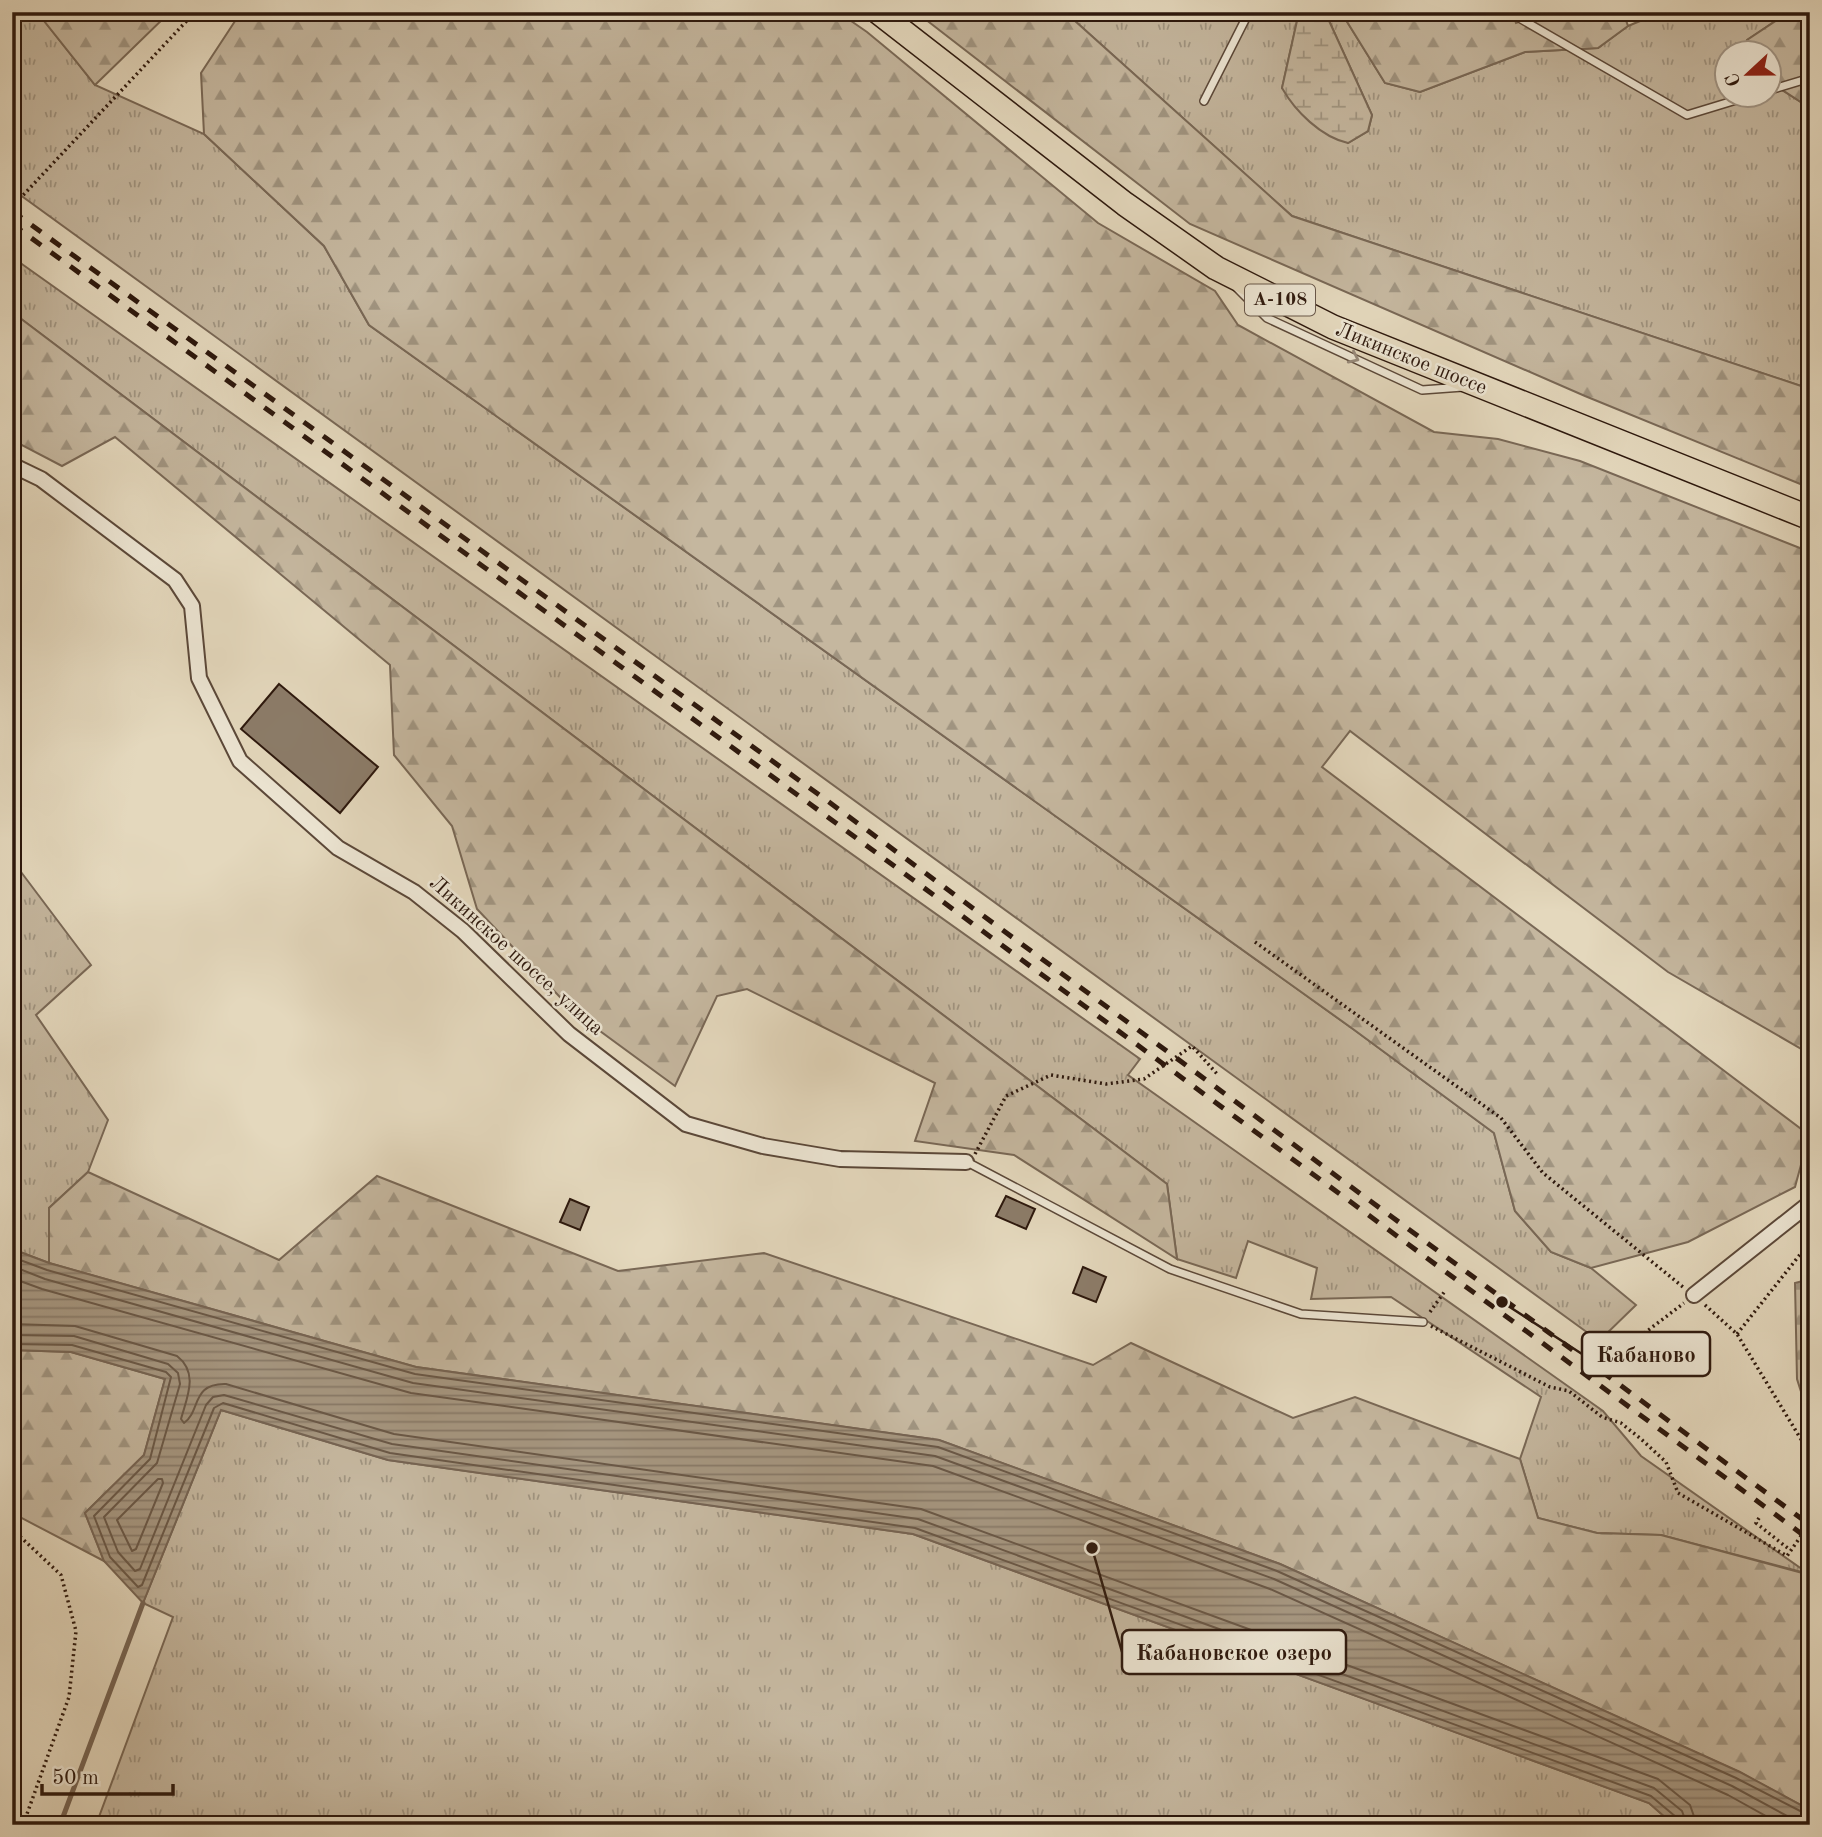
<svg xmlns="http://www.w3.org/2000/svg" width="1822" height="1837" viewBox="0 0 1822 1837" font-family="'Old Standard TT',serif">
<defs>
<pattern id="grass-tufts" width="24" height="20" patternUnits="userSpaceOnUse" patternTransform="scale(1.75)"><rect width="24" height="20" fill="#c5b79f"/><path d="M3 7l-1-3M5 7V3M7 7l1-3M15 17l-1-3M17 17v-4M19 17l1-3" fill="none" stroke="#a09480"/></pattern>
<pattern id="forest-firs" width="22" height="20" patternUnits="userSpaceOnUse" patternTransform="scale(1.75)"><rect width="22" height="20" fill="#c5b79f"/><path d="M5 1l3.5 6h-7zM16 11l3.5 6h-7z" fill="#a09480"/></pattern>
<pattern id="wetland-marsh" width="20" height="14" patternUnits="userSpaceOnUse" patternTransform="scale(1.75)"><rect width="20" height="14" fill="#c5b79f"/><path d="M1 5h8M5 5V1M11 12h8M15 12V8" fill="none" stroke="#a09480"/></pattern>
<pattern id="water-rules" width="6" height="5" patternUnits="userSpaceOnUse" patternTransform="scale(1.75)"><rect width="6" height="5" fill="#a69781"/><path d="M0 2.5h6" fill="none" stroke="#887a68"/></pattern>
</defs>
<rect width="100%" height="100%" fill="#e4d8bd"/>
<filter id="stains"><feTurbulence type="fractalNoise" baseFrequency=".00286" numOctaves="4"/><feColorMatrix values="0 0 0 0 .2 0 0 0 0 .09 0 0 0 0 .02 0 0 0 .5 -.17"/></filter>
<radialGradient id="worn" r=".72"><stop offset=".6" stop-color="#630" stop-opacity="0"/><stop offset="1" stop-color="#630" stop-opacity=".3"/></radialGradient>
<path fill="url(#grass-tufts)" stroke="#796856" stroke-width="2" d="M12 12H37L95 85 204 134 324 246 369 325 1353 1029 1494 1133 1515 1211 1551 1252 1591 1268 1636 1305 1599 1341 12 189Z
M1065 12H1299L1282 88 1348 143 1368 131 1372 115 1325 12H1341L1385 83 1420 92 1525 52 1598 48 1628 26 1662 12H1789L1747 40 1746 52H1728V94H1770V82L1810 108V389L1292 216Z
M12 257 1140 1059 1128 1075 1603 1411 1641 1456 1809 1574 1661 1535 1597 1533 1538 1518 1520 1459 1541 1397 1391 1297 1311 1299 1317 1268 1248 1241 1236 1278 1177 1259 1167 1184 12 312Z
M12 860 91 965 36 1015 108 1120 88 1172 49 1208V1263L12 1249Z
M221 1410 388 1460 913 1534 1649 1803 1674 1825H96L173 1617 143 1603Z"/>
<path fill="url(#forest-firs)" stroke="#796856" stroke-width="2" d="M37 12H170L95 85Z
M241 12H838L867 32 1098 223 1215 291 1238 325 1434 432 1498 439 1580 461 1810 552V1054L1668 972 1350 731 1322 767 1809 1135 1795 1187 1688 1242 1591 1268 1551 1252 1515 1211 1494 1133 1353 1029 369 325 324 246 204 134 201 73Z
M916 12H1065L1292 216 1810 389V488L1585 396 1190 224Z
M1341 12H1512L1516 23 1544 12H1623L1628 26 1598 48 1525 52 1420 92 1385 83Z
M1789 12H1810V108L1770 82V52H1746L1747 40Z
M12 312 1167 1184 1177 1259 1014 1155 915 1141 935 1083 747 989 717 996 675 1086 574 1012 477 909 452 826 394 755 390 665 115 437 62 466 12 440Z
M88 1172 279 1260 377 1176 618 1271 764 1253 1093 1365 1131 1343 1293 1418 1355 1397 1520 1459 1538 1518 1597 1533 1661 1535 1810 1575V1810L1739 1772 1280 1564 939 1440 416 1367 49 1263V1208Z
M1810 1279V1420L1797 1379 1795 1283Z
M12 1350 71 1352 165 1379 144 1455 85 1513 104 1561 12 1513Z"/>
<path fill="url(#wetland-marsh)" stroke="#796856" stroke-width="2" d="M1299 12H1325L1372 115 1368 131 1348 143C1321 137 1295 111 1282 88Z"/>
<path fill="url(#water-rules)" stroke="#766453" stroke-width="2" d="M12 1249 49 1263 416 1367 939 1440 1280 1564 1740 1772 1810 1810V1825H1674L1649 1803 913 1534 388 1460 221 1410 143 1603 104 1561 85 1513 144 1455 165 1379 71 1352 12 1350Z"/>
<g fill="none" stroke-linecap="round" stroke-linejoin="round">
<path stroke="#6a5847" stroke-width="2" d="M12 1257 47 1270 415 1374 938 1447 1277 1571 1736 1778 1810 1816
M12 1266 45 1279 413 1383 935 1456 1274 1579 1732 1786 1800 1823 1810 1825
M12 1278 42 1289 411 1393 933 1466 1270 1589 1728 1795 1782 1825
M12 1324 75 1326 177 1356C199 1373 187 1397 181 1419L184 1423C201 1411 191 1383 226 1384L394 1434 921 1509 1658 1779 1690 1805 1697 1825
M12 1335 74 1336 168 1364 178 1373 180 1384 157 1463 104 1517 118 1552 135 1571 140 1569 206 1405 213 1397 224 1395 392 1444 918 1519 1654 1788 1682 1811 1687 1825
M12 1344 72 1345 166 1372 171 1377 150 1459 94 1516 110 1557 138 1587 142 1585 214 1408 223 1403 390 1453 915 1528 1651 1796 1676 1817 1678 1825
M158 1479H162L163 1483 136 1549 132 1551 117 1520Z"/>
<path stroke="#766453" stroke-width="5" d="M60 1825 143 1603"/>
</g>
<path fill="#8c7c69" stroke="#2d180d" stroke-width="2" d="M279 684 378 767 340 813 241 729Z
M1006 1196 1035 1209 1026 1229 996 1216Z
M570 1199 589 1207 580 1230 560 1222Z
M1083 1267 1106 1277 1096 1302 1073 1293Z"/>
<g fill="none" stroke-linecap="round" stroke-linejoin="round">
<defs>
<path id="service" d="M1509 12 1687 115 1756 94
M1770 90 1810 78
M1204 101 1249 12
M1237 288 1267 318 1422 390 1463 387
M967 1162 1170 1269 1301 1314 1423 1322"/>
<path id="minor" d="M12 465 41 479 175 580 192 606 199 678 240 761 338 848 414 892 463 931 569 1034 686 1124 763 1146 840 1159 966 1162
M1694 1295 1810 1203"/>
<path id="trunk" d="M878 12 1125 204 1216 268 1333 327 1810 518"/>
</defs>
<use href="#service" stroke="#5b4839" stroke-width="10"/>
<use href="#minor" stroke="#5b4839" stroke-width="18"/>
<use href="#trunk" stroke="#2d180d" stroke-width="26"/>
<path stroke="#2d180d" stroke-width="3.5" stroke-dasharray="2 3.5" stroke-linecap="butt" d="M12 207 195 12
M1255 942 1501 1118 1543 1173 1683 1287
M975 1154 1006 1096 1051 1075 1106 1084 1144 1079 1192 1046 1218 1075
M1705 1305 1737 1334 1810 1454
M1430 1312 1445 1291
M1431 1326 1550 1387 1569 1391 1602 1417 1621 1423 1641 1439 1666 1462 1678 1493 1787 1556 1810 1523
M1737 1334 1810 1242
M1609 1360 1684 1303
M1759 1518 1756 1523 1790 1550
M12 1529 61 1575 76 1631 69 1697 23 1825"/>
<use href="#service" stroke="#ede6d4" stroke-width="7"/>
<use href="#minor" stroke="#ede6d4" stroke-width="14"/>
<use href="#trunk" stroke="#e4d8bd" stroke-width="23"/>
<path stroke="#2d180d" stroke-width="5" stroke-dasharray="12 12" stroke-linecap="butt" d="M12 211 818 794 1810 1525
M12 224 810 804 1810 1540"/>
</g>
<defs><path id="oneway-chevron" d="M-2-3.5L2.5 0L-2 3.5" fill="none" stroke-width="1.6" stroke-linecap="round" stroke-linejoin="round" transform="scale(1.75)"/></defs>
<use stroke="#97897a" href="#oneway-chevron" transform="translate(1354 358) rotate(25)"/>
<g text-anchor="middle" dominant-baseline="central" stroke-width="5" stroke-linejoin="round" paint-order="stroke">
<rect fill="#ede6d4" stroke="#675649" stroke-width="2" x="1245" y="284.5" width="70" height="31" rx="5"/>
<g font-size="19" font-weight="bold" fill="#2d180d">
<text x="1280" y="300">А-108</text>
</g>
<g font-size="21" fill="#2d180d" stroke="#ede6d4">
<text transform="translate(1411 359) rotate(22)">Ликинское шоссе</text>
<text transform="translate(516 956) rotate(42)">Ликинское шоссе, улица</text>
</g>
</g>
<path fill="none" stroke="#2d180d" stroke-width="2.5" d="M1502 1302L1582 1354M1092 1548L1122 1652"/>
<g fill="#2d180d" stroke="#ede6d4" stroke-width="2.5">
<circle cx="1502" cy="1302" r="7"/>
<circle cx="1092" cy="1548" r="7"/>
</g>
<g fill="#ede6d4" stroke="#2d180d" stroke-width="2.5">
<rect x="1582" y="1332" width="128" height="44" rx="7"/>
<rect x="1122" y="1630" width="224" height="44" rx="7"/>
</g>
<g font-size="23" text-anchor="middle" font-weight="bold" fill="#2d180d">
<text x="1646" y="1362">Кабаново</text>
<text x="1234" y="1660">Кабановское озеро</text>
</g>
<rect width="1822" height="1837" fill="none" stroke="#e4d8bd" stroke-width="42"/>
<rect x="14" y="14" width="1794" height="1809" fill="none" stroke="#2d180d" stroke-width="3.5"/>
<rect x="21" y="21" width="1780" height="1795" fill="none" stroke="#2d180d" stroke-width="2"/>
<g transform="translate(1748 74) rotate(248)"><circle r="33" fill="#ede6d4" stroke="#a09484" stroke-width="2"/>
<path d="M0-5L12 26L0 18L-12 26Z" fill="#8f2418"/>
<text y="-10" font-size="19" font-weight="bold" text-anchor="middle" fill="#2d180d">С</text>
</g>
<path d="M42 1784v10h131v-10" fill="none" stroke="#2d180d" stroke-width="3.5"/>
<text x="52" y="1784" font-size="21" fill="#2d180d" stroke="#ede6d4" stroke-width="5" paint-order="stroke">50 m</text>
<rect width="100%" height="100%" filter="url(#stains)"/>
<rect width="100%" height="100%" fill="url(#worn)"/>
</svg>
